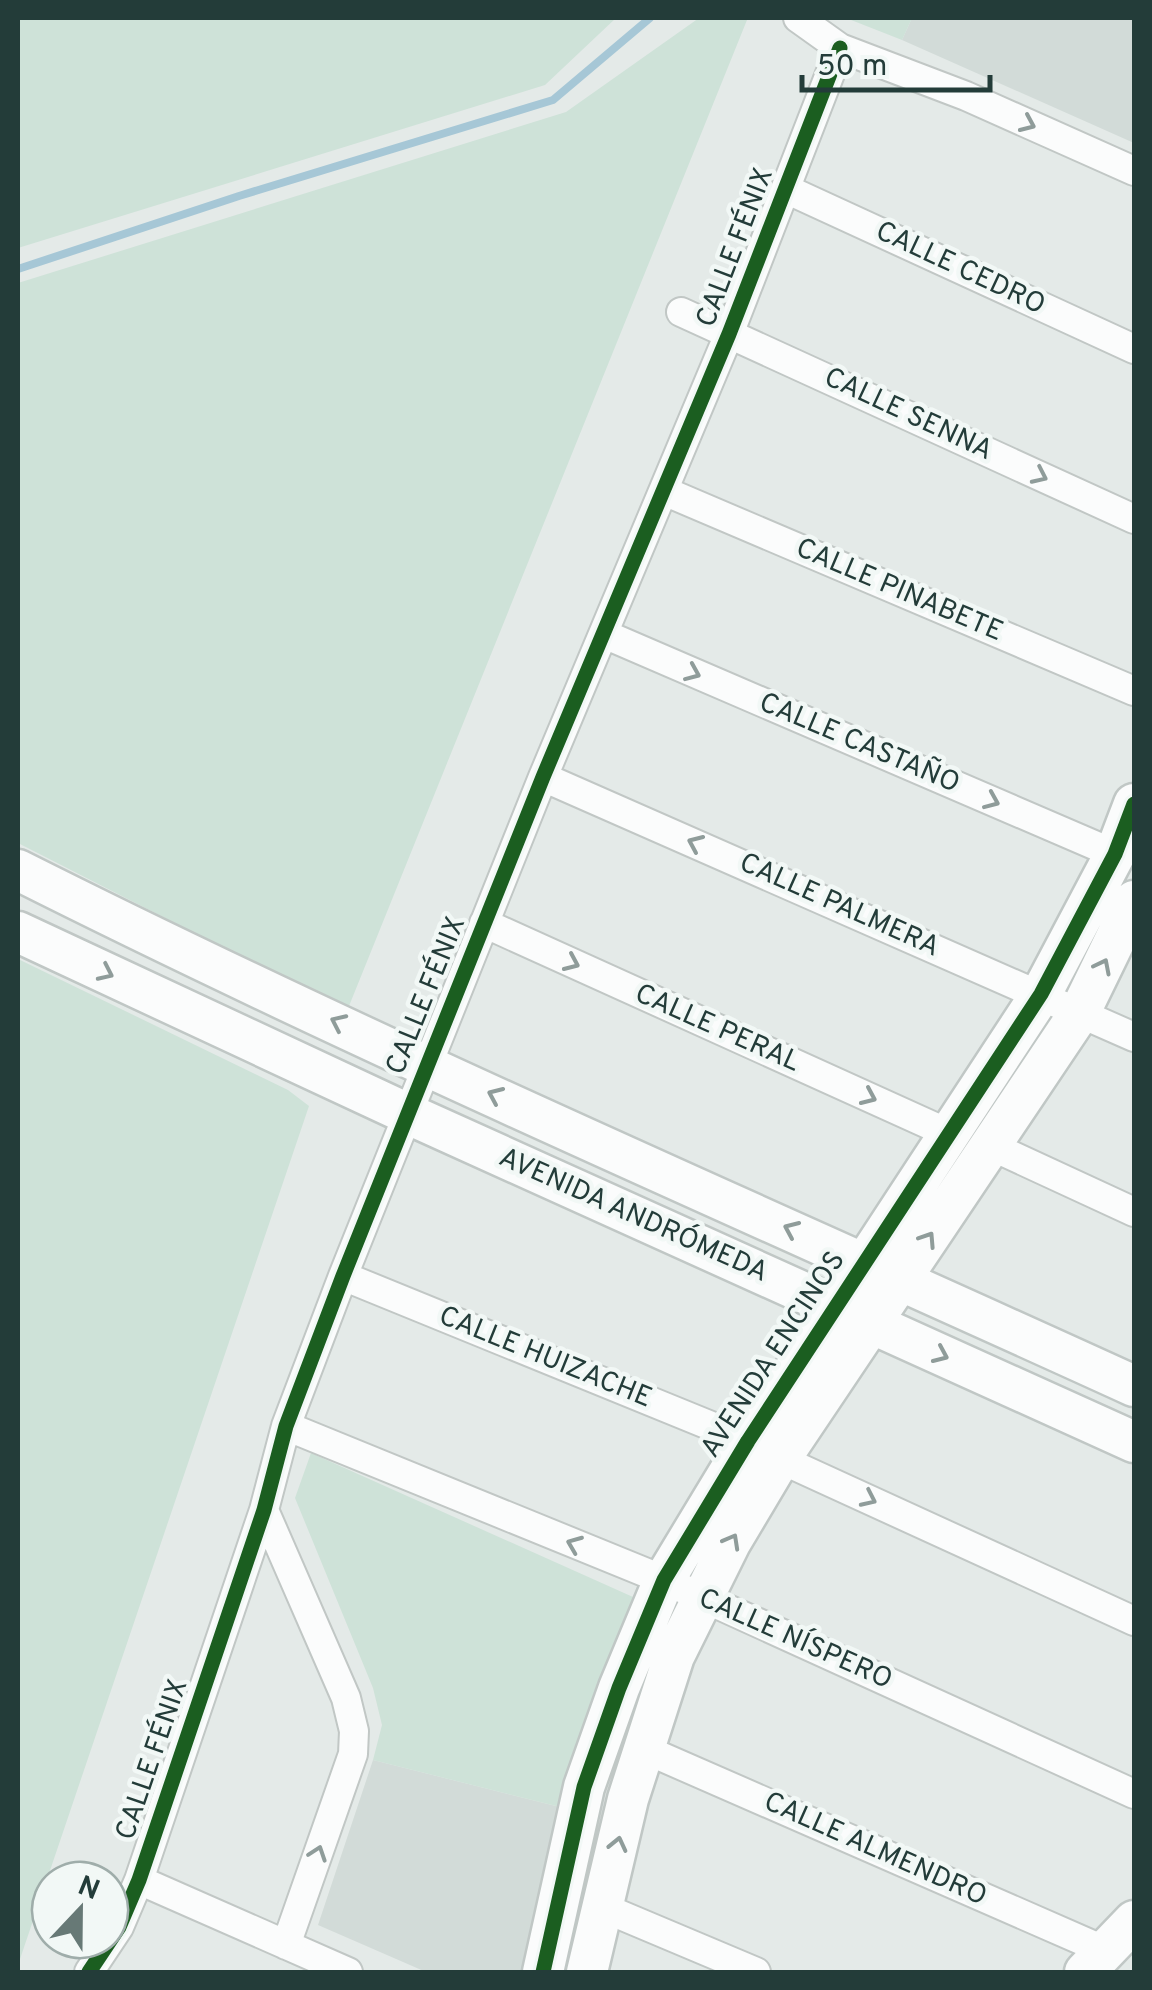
<svg xmlns="http://www.w3.org/2000/svg" width="1152" height="1990" viewBox="0 0 1152 1990" font-family="Overpass,sans-serif">
<rect width="100%" height="100%" fill="#e4eae8"/>
<path fill="#d2dbd8" d="M912 18H1134V143L902 40Z
M373 1760 564 1808 526 1972H426L318 1925Z"/>
<path fill="#cee2d8" d="M18 18H616L545 85 18 248Z
M699 18H745L747 20 347 1011 18 843V283L566 112Z
M846 18H912L902 40Z
M18 959 288 1090 309 1106 18 1965Z
M311 1453 633 1597 564 1808 373 1760 382 1725 373 1688 295 1498Z"/>
<g fill="none" stroke-linecap="round" stroke-linejoin="round">
<path stroke="#a6c7d6" stroke-width="8" d="M18 269 239 196 553 100 650 18"/>
<defs>
<path id="street" d="M798 18 840 48 966 96 1134 171
M786 189 1134 349
M681 312 1134 519
M664 491 1134 691
M604 634 1115 854
M543 777 1134 1037
M484 923 950 1134
M989 1145 1134 1212
M343 1276 748 1441
M286 1426 664 1580 1134 1794
M780 1459 1134 1621
M264 1510 346 1698 354 1731 353 1754 286 1945
M644 1749 1106 1951
M139 1880 348 1972
M604 1908 756 1972
M89 1972 119 1927 139 1880 264 1510 286 1426 343 1276 543 777 729 334 840 48"/>
<path id="secondary" d="M18 870C384 1054 762 1216 1134 1386
M18 932 406 1113 1134 1442
M543 1972 584 1787 619 1688 664 1580 748 1441 1041 994 1115 854 1134 804
M587 1972 628 1799 674 1656 730 1543 780 1459 1080 1012 1134 901
M1085 1972 1134 1921"/>
</defs>
<use href="#street" stroke="#c1c7c5" stroke-width="32"/>
<use href="#secondary" stroke="#c0c7c5" stroke-width="45"/>
<use href="#street" stroke="#fbfcfc" stroke-width="28"/>
<use href="#secondary" stroke="#fbfcfc" stroke-width="40"/>
<defs>
<path id="cycleway" d="M89 1972 119 1927 139 1880 264 1510 286 1426 343 1276 543 777 729 334 840 48
M543 1972 584 1787 619 1688 664 1580 748 1441 1041 994 1115 854 1134 804"/>
</defs>
<use href="#cycleway" stroke="#f2f8f6" stroke-width="21"/>
<use href="#cycleway" stroke="#1b5e20" stroke-width="15"/>
</g>
<defs><path id="oneway-chevron" d="M-2-3.5L2.5 0L-2 3.5" fill="none" stroke-width="1.6" stroke-linecap="round" stroke-linejoin="round" transform="scale(2.5)"/></defs>
<g stroke="#8f9c9a">
<use href="#oneway-chevron" transform="translate(1028 124) rotate(24)"/>
<use href="#oneway-chevron" transform="translate(1040 476) rotate(25)"/>
<use href="#oneway-chevron" transform="translate(693 673) rotate(23)"/>
<use href="#oneway-chevron" transform="translate(992 801) rotate(23)"/>
<use href="#oneway-chevron" transform="translate(695 843) rotate(-156)"/>
<use href="#oneway-chevron" transform="translate(572 963) rotate(24)"/>
<use href="#oneway-chevron" transform="translate(1103 966) rotate(-63)"/>
<use href="#oneway-chevron" transform="translate(106 973) rotate(25)"/>
<use href="#oneway-chevron" transform="translate(338 1022) rotate(-155)"/>
<use href="#oneway-chevron" transform="translate(495 1095) rotate(-156)"/>
<use href="#oneway-chevron" transform="translate(869 1097) rotate(24)"/>
<use href="#oneway-chevron" transform="translate(791 1229) rotate(-156)"/>
<use href="#oneway-chevron" transform="translate(928 1239) rotate(-57)"/>
<use href="#oneway-chevron" transform="translate(941 1355) rotate(24)"/>
<use href="#oneway-chevron" transform="translate(869 1499) rotate(25)"/>
<use href="#oneway-chevron" transform="translate(732 1541) rotate(-61)"/>
<use href="#oneway-chevron" transform="translate(574 1544) rotate(-158)"/>
<use href="#oneway-chevron" transform="translate(618 1844) rotate(-77)"/>
<use href="#oneway-chevron" transform="translate(318 1853) rotate(-71)"/>
</g>
<g text-anchor="middle" dominant-baseline="central" stroke-width="9" stroke-linejoin="round" paint-order="stroke">
<g font-size="28" fill="#233c39" stroke="#f2f8f6">
<text transform="translate(736 248) rotate(-69)">CALLE FÉNIX</text>
<text transform="translate(960 269) rotate(25)">CALLE CEDRO</text>
<text transform="translate(908 415) rotate(25)">CALLE SENNA</text>
<text transform="translate(899 591) rotate(23)">CALLE PINABETE</text>
<text transform="translate(859 744) rotate(23)">CALLE CASTAÑO</text>
<text transform="translate(839 906) rotate(24)">CALLE PALMERA</text>
<text transform="translate(427 996) rotate(-68)">CALLE FÉNIX</text>
<text transform="translate(717 1029) rotate(24)">CALLE PERAL</text>
<text transform="translate(633 1216) rotate(24)">AVENIDA ANDRÓMEDA</text>
<text transform="translate(774 1355) rotate(-57)">AVENIDA ENCINOS</text>
<text transform="translate(545 1358) rotate(22)">CALLE HUIZACHE</text>
<text transform="translate(795 1640) rotate(24)">CALLE NÍSPERO</text>
<text transform="translate(153 1760) rotate(-71)">CALLE FÉNIX</text>
<text transform="translate(875 1850) rotate(24)">CALLE ALMENDRO</text>
</g>
</g>
<rect width="1152" height="1990" fill="none" stroke="#233c39" stroke-width="40"/>
<g transform="translate(80 1910) rotate(22)"><circle r="48" fill="#f2f8f6" stroke="#9fadaa" stroke-width="2.5"/>
<path d="M0-8L18 38L0 25L-18 38Z" fill="#677976"/>
<text y="-15" font-size="28" font-weight="bold" text-anchor="middle" fill="#233c39">N</text>
</g>
<path d="M802 75v15h188v-15" fill="none" stroke="#233c39" stroke-width="5"/>
<text x="817" y="75" font-size="30" fill="#233c39" stroke="#f2f8f6" stroke-width="8" paint-order="stroke">50 m</text>
</svg>
